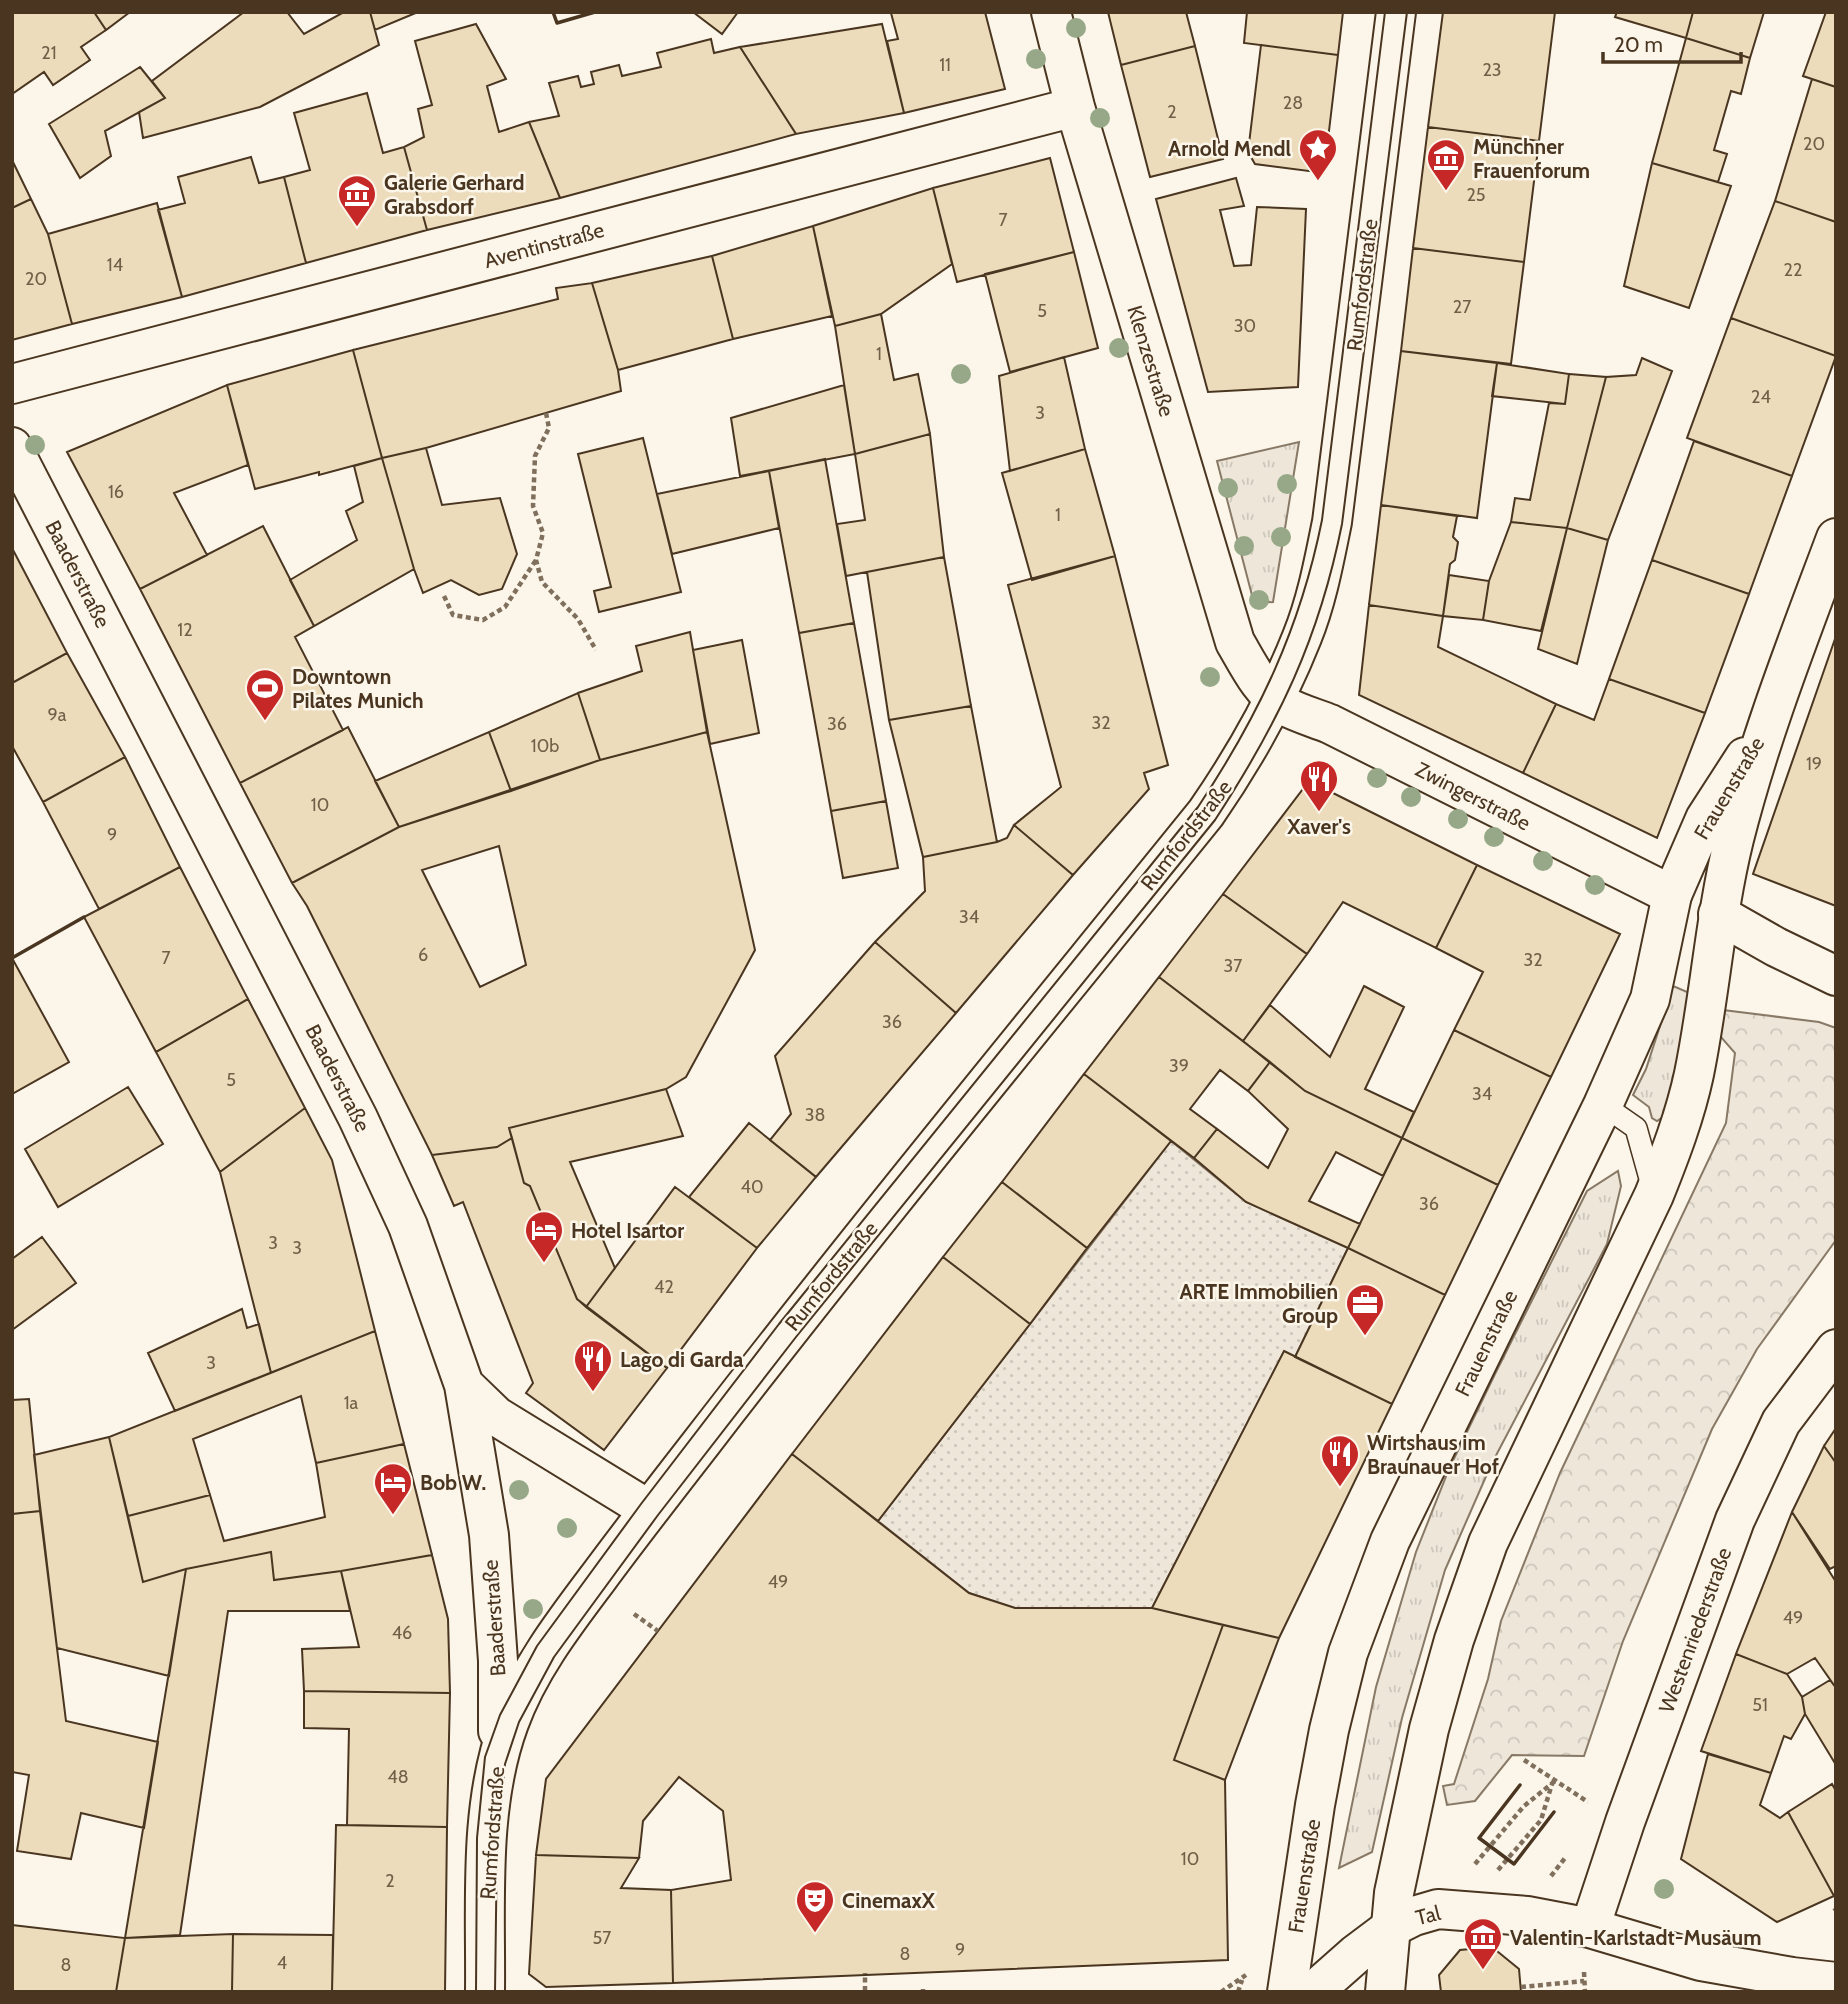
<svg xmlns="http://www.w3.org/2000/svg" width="1848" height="2004" viewBox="0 0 1848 2004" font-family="Cabin,sans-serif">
<defs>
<pattern id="grass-tufts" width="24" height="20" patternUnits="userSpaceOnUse" patternTransform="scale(1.75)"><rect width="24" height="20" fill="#ede6d9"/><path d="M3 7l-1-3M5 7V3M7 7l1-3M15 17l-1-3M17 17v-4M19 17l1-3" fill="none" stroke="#cdc6ba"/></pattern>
<pattern id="park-crowns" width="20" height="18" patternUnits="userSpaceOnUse" patternTransform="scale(1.75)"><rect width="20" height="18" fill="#ede6d9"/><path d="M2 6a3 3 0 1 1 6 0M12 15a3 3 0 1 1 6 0" fill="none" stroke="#cdc6ba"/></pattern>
<pattern id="garden-dots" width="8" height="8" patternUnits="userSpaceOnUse" patternTransform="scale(1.75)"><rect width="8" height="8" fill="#ede6d9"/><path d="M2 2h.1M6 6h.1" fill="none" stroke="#cdc6ba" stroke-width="1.8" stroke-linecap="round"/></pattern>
</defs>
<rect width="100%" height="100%" fill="#fbf6e9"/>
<path fill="url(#grass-tufts)" stroke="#887966" stroke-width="2" d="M1299 442 1273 602 1254 603 1217 461Z
M1673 986 1692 994 1674 1078 1663 1117 1657 1121 1652 1118 1649 1107 1633 1095 1646 1069Z
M1618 1171 1621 1186 1607 1244 1491 1465 1445 1570 1402 1718 1372 1852 1339 1868 1376 1687 1416 1552 1449 1469 1495 1374 1587 1191Z"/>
<path fill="url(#park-crowns)" stroke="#887966" stroke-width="2" d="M1723 1010 1819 1022 1836 1028V1240L1757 1349 1712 1429 1623 1641 1584 1756 1512 1755 1475 1801 1447 1805 1443 1786 1454 1784 1488 1679 1501 1621 1560 1473 1726 1123 1735 1053 1720 1036Z"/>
<path fill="url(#garden-dots)" stroke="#887966" stroke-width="2" d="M1171 1141 1246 1202 1348 1248 1295 1357 1284 1352 1152 1608H1015L969 1593 878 1521Z"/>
<path fill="#ecdcbc" stroke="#4a3520" stroke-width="2" fill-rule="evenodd" d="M12 12H94L106 30 81 47 90 60 53 85 44 72 12 94Z
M94 12H130L106 30Z
M244 12H287L304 34 344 12H370L379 45 260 107 143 138 139 112 165 98 152 81Z
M370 12H418L375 30Z
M693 12H738L722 34Z
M985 12 1005 89 904 113 887 41 898 39 891 13Z
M1108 12H1186L1195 46 1121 65Z
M1247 12H1343L1338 55 1244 43Z
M1443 12H1555L1539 141 1428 127Z
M1617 12H1693L1686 38 1615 17Z
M1693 12H1764L1750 58 1686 38Z
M1826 12H1836V87L1803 76Z
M476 24 506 79 487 86 499 132 529 122 560 198 427 230 404 147 424 137 418 109 432 105 415 41Z
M882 24 904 113 796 134 740 47Z
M1686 38 1750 58 1741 94 1731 91 1714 150 1727 154 1718 182 1652 163Z
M711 39 714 53 740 47 796 134 560 198 529 122 559 116 549 83 578 76 581 87 594 84 591 72 619 65 622 76 661 67 657 53Z
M1261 45 1338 55 1324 173 1255 164 1248 152Z
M1195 46 1223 159 1150 177 1121 65Z
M140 67 165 98 105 131 111 156 80 178 49 124Z
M1812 79 1836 87V222L1775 201Z
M367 93 383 153 404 147 427 230 306 263 284 177 310 170 294 113Z
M1428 127 1539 141 1524 262 1413 248Z
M251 157 259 183 284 177 306 263 182 297 158 210 185 203 178 177Z
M1050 158 1074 252 957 282 933 188Z
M12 160 31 199 12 208Z
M1652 163 1731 186 1689 308 1624 286Z
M1236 178 1244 206 1220 210 1234 266 1251 265 1257 207 1306 209 1298 387 1208 392 1156 199Z
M933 188 952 264 881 314 835 326 813 226Z
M31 199 48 234 72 324 12 340V208Z
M1775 201 1836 222V356L1731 318Z
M157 203 182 297 72 324 48 234Z
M813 226 832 316 733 339 712 256Z
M1413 248 1524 262 1511 364 1401 351Z
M1074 252 1098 348 1010 372 985 274Z
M712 256 733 339 618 370 592 283Z
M592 283 618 370 621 391 426 448 382 458 353 350 558 299 556 288Z
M881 314 894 380 918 374 930 434 855 454 835 326Z
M1731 318 1836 356 1792 476 1687 438Z
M353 350 382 458 319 475V472L255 489 227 385Z
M1401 351 1497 363 1477 518 1381 505Z
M1064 357 1085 449 1010 471 999 376Z
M1642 358 1672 371 1608 540 1567 528 1606 377 1636 375Z
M1497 363 1569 374 1565 404 1492 396Z
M1569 374 1606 377 1567 528 1511 522 1515 498 1530 500 1549 403 1565 404Z
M227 385 248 465 174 493 207 555 140 589 67 452Z
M844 385 855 454 740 476 731 418Z
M930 434 944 557 846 576 837 524 865 520 855 454Z
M643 438 681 592 599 612 594 591 611 587 578 454Z
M1694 441 1792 476 1749 594 1652 560Z
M426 448 442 505 500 498 517 554 502 589 479 595 451 580 423 593 414 569 382 458Z
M1085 449 1115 556 1032 580 1002 473Z
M382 458 414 569 314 626 290 580 357 540 346 511 363 502 354 466Z
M825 459 854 623 799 633 769 471Z
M769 471 779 528 672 554 657 494Z
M1381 505 1457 516 1453 537 1458 542 1455 560 1450 564 1443 616 1369 605Z
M1511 522 1567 528 1541 631 1483 620 1489 581Z
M263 526 314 626 295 637 343 730 240 783 140 589Z
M1567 528 1608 540 1577 664 1538 649Z
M12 548 67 653 12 683Z
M1115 556 1168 765 1144 773 1149 789 1073 875 1014 825 1061 787 1008 585Z
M944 557 971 706 889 720 867 572Z
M1652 560 1749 594 1705 713 1609 679Z
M1449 575 1489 581 1483 620 1443 616Z
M1369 605 1443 616 1438 647 1556 704 1523 773 1359 695Z
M854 623 886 801 831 811 799 633Z
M690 632 707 732 600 760 578 693 642 671 636 646Z
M1836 636V906L1753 874Z
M742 640 759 733 710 744 693 650Z
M67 653 125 757 43 802 12 746V683Z
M1609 679 1705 713 1657 838 1523 773 1556 704 1594 720Z
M578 693 600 760 511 791 489 732Z
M971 706 997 842 923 857 889 720Z
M348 727 399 827 292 883 240 783Z
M489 732 511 791 399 827 375 781Z
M707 732 755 950 686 1077 666 1089 509 1128 512 1138 497 1147 432 1155 307 906 292 883 399 827 600 760ZM499 846 526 965 480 987 422 870Z
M125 757 180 867 99 909 43 802Z
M1309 781 1477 865 1436 948 1343 902 1307 954 1223 894Z
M886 801 898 868 843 878 831 811Z
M1014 825 1073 875 956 1013 875 942 925 891 923 857 997 842 1007 838Z
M1477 865 1620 934 1551 1077 1454 1030 1483 972 1436 948Z
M180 867 248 999 156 1052 84 917Z
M1223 894 1307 954 1243 1041 1159 977Z
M875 942 956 1013 816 1177 770 1140 791 1114 775 1056Z
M12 958 69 1062 12 1094Z
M1159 977 1270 1062 1248 1091 1220 1070 1190 1109 1217 1129 1194 1158 1084 1074Z
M1364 986 1404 1007 1365 1089 1414 1112 1402 1138 1305 1091 1243 1041 1270 1005 1330 1057Z
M248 999 305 1108 220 1172 156 1052Z
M1454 1030 1551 1077 1498 1185 1402 1138Z
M1270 1062 1305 1091 1402 1138 1383 1176 1336 1152 1309 1201 1360 1224 1348 1248 1246 1202 1194 1158 1217 1129 1268 1168 1288 1129 1248 1091Z
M1084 1074 1171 1141 1087 1248 1002 1182Z
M128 1087 163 1144 58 1207 25 1149Z
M666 1089 683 1136 570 1162 615 1268 586 1307 577 1299 530 1186 524 1183 509 1128Z
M305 1108 332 1160 375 1331 271 1373 220 1172Z
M749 1123 816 1177 757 1248 689 1197Z
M512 1138 524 1183 530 1186 577 1299 667 1368 604 1450 526 1393 533 1383 463 1202 454 1206 432 1155 497 1147Z
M1402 1138 1498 1185 1445 1295 1348 1248Z
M1002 1182 1087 1248 1030 1324 943 1257Z
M675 1187 757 1248 667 1368 586 1307Z
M42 1237 76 1283 12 1330V1259Z
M1348 1248 1445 1295 1392 1404 1295 1357Z
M943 1257 1030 1324 878 1521 792 1454Z
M242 1309 247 1328 259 1324 271 1373 175 1411 148 1353Z
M375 1331 404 1444 316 1463 301 1396 193 1439 210 1495 128 1516 109 1437Z
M1284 1351 1392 1404 1279 1638 1152 1608Z
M29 1399 40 1511 12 1514V1400Z
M1836 1428V1463L1824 1446Z
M109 1437 143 1582 186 1569 169 1676 57 1648 34 1455Z
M404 1444 432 1555 341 1571 274 1580 271 1552 186 1569 143 1582 128 1516 210 1495 224 1541 325 1517 316 1463Z
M1824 1446 1836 1463V1566L1830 1569 1792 1512Z
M792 1454 969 1593 1015 1608H1152L1223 1625 1174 1760 1225 1780 1228 1960 673 1983 671 1890 731 1880 723 1811 679 1777 643 1821 639 1858 536 1855 546 1779Z
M40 1511 66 1721 158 1742 144 1828 81 1813 71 1859 17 1851 29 1775 12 1772V1514Z
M1792 1512 1836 1582V1688L1815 1658 1787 1674 1736 1654Z
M271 1552 274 1580 341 1571 350 1611H228L180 1935 125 1938 186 1569Z
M432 1555 448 1619 450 1693 304 1691 302 1649 359 1647 341 1571Z
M1223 1625 1279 1638 1225 1780 1174 1760Z
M1736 1654 1787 1674 1802 1697 1805 1714 1791 1739 1784 1736 1771 1773 1701 1751Z
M1830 1680 1836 1688V1765L1805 1714 1802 1697Z
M304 1691 450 1693 447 1827 347 1825 349 1729 304 1728Z
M1708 1754 1771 1773 1760 1805 1780 1818 1788 1812 1834 1896 1777 1922 1681 1859Z
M1832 1784 1836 1791V1895L1834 1896 1788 1812Z
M336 1825 447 1827 445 1992H332Z
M536 1855 639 1858 621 1888 671 1890 673 1983 546 1987 529 1974Z
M12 1925 125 1938 116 1992H12Z
M233 1934 232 1992H116L125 1938Z
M233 1934 333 1935 332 1992H232Z
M1492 1947 1519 1969 1521 1992H1441L1439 1975 1460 1950Z"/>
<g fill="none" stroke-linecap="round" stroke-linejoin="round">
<defs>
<path id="lane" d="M1603 1105 1636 1128 1653 1189"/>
<path id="street" d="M1051 12 1075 107 1235 642C1248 664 1261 692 1283 705 1297 713 1315 718 1330 724L1672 895
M12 384 1075 107
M12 447 358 1118 408 1226 464 1385 489 1535 498 1661V1731
M1718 914 1776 947 1836 976
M464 1385 496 1416 649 1510
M1590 1928 1625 1822 1735 1520 1781 1422 1836 1349
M485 1992C486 1903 478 1807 509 1723 528 1670 564 1623 598 1578 632 1532 667 1487 702 1442 866 1229 1037 1022 1206 813 1244 758 1277 700 1302 637 1317 600 1324 561 1332 522L1396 12
M1313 1992 1356 1954 1392 1927 1414 1916 1438 1909 1527 1916 1590 1928 1701 1961 1792 1977 1836 1982"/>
<path id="secondary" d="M1287 1992 1315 1805 1329 1730 1348 1653 1390 1541 1603 1105 1650 999 1672 895 1705 819 1745 757
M1385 1992 1394 1893 1429 1729 1454 1640 1488 1543 1654 1195C1670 1155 1685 1116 1694 1074 1710 996 1715 916 1734 839 1760 736 1799 637 1836 538"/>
</defs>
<use href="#lane" stroke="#4a3520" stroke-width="24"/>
<use href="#street" stroke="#4a3520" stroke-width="42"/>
<use href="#secondary" stroke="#4a3520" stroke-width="42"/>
<path stroke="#7f6f5c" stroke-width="4.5" stroke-dasharray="5 3.5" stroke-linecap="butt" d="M546 413 549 428 535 456 533 506 543 533 536 560 542 582 578 619 596 650
M444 596 453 615 483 620 505 607 536 560
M634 1614 658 1631
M1524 1760 1588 1802
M1475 1864 1524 1806 1555 1781
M1498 1870 1541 1820 1552 1784
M1551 1876 1565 1858
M1834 1908 1836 1910
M1584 1972 1585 1992
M1521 1987 1584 1981
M923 1989V1992
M865 1991V1973
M1221 1992 1246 1975
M1238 1992 1242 1980"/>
<use href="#lane" stroke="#fbf6e9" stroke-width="21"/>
<use href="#street" stroke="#fbf6e9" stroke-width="38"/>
<use href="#secondary" stroke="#fbf6e9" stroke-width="38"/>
<path stroke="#4a3520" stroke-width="2" d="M476 1992 477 1838 485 1757 500 1715 537 1646 641 1504 779 1324 1198 807C1259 715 1300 629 1322 520L1385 12
M495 1992 497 1840 505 1764 519 1722 554 1657 658 1515 796 1337 1215 820C1279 722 1319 639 1342 524L1407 12"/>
<path stroke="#4a3520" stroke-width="3.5" d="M553 12 557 23 595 12
M12 958 84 917
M1520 1785 1479 1838 1514 1864 1554 1812"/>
</g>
<g fill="#96a887">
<circle cx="1076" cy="28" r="10"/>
<circle cx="1036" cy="59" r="10"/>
<circle cx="1100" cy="118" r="10"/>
<circle cx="1119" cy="348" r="10"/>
<circle cx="961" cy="374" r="10"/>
<circle cx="35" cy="445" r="10"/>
<circle cx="1287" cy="484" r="10"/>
<circle cx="1228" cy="488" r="10"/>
<circle cx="1281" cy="537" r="10"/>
<circle cx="1244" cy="546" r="10"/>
<circle cx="1259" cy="600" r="10"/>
<circle cx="1210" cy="677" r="10"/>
<circle cx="1377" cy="778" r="10"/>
<circle cx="1411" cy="797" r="10"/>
<circle cx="1458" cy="819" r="10"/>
<circle cx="1494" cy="837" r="10"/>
<circle cx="1543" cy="861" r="10"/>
<circle cx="1595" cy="885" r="10"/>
<circle cx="519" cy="1490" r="10"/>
<circle cx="567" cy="1528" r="10"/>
<circle cx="533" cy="1609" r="10"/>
<circle cx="1664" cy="1889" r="10"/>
</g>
<defs>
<symbol id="sight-pin" viewBox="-11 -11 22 30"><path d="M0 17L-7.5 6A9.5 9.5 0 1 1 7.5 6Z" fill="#c62828" stroke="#fbf6e9"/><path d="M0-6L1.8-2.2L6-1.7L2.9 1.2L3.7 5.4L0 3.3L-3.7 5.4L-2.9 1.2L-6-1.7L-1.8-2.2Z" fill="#fff"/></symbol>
<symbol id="museum-pin" viewBox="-11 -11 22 30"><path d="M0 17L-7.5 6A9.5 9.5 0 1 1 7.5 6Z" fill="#c62828" stroke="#fbf6e9"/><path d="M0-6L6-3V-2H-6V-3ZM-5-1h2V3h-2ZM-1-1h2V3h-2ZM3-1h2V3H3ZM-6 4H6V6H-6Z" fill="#fff"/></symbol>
<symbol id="stadium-pin" viewBox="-11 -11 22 30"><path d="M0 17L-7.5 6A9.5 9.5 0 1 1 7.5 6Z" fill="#c62828" stroke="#fbf6e9"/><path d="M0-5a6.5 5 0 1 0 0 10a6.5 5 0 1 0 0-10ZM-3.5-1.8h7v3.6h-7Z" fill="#fff"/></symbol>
<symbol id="restaurant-pin" viewBox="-11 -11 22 30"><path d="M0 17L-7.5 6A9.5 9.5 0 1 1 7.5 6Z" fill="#c62828" stroke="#fbf6e9"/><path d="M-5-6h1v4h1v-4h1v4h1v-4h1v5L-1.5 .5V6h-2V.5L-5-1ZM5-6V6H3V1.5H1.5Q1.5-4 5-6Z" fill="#fff"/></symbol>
<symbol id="hotel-pin" viewBox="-11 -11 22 30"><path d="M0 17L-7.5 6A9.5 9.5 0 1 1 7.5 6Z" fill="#c62828" stroke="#fbf6e9"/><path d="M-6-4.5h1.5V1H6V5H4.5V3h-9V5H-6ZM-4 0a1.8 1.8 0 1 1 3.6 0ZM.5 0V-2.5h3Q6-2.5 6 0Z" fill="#fff"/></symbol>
<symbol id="office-pin" viewBox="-11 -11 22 30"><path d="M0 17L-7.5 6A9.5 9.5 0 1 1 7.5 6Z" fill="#c62828" stroke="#fbf6e9"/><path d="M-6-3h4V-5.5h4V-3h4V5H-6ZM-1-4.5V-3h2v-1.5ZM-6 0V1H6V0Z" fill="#fff"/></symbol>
<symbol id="theatre-pin" viewBox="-11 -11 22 30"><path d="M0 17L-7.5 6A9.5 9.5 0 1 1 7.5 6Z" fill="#c62828" stroke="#fbf6e9"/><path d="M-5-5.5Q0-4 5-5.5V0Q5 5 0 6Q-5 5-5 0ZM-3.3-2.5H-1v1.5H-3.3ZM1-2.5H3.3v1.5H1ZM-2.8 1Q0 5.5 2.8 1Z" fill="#fff"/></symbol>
</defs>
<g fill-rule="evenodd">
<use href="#sight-pin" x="1296" y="126" width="44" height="60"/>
<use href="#museum-pin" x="1424" y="136" width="44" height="60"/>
<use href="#museum-pin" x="335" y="172" width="44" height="60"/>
<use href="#stadium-pin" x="243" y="666" width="44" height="60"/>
<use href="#restaurant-pin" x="1297" y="757" width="44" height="60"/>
<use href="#hotel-pin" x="522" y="1208" width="44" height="60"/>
<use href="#office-pin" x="1343" y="1281" width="44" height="60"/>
<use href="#restaurant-pin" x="571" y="1337" width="44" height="60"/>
<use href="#restaurant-pin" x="1318" y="1432" width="44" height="60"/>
<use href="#hotel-pin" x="371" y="1460" width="44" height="60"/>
<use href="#theatre-pin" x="793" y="1878" width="44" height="60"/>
<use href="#museum-pin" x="1461" y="1915" width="44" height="60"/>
</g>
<g text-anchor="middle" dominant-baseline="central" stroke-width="5" stroke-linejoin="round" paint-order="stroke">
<g font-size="18" fill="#725f47">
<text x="49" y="53">21</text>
<text x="945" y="65">11</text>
<text x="1492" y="70">23</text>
<text x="1293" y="103">28</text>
<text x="1172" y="112">2</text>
<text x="1814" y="144">20</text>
<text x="1476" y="195">25</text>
<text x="1003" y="220">7</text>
<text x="115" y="265">14</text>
<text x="1793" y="270">22</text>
<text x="36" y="279">20</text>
<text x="1462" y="307">27</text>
<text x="1042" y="311">5</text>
<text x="1245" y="326">30</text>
<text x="879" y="354">1</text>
<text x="1761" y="397">24</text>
<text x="1040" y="413">3</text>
<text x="116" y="492">16</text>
<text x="1058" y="515">1</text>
<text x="185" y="630">12</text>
<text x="57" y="715">9a</text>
<text x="1101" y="723">32</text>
<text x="837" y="724">36</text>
<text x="545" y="746">10b</text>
<text x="1814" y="764">19</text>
<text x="320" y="805">10</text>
<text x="112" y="835">9</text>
<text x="969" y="917">34</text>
<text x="423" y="955">6</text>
<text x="166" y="958">7</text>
<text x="1533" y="960">32</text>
<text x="1233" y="966">37</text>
<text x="892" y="1022">36</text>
<text x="1179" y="1066">39</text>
<text x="231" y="1080">5</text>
<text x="1482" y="1094">34</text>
<text x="815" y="1115">38</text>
<text x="752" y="1187">40</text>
<text x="1429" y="1204">36</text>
<text x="273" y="1243">3</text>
<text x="297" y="1248">3</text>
<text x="664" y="1287">42</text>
<text x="211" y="1363">3</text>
<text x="351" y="1403">1a</text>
<text x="778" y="1582">49</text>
<text x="1793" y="1618">49</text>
<text x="402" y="1633">46</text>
<text x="1760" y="1705">51</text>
<text x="398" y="1777">48</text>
<text x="1190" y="1859">10</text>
<text x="390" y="1881">2</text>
<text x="602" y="1938">57</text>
<text x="960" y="1950">9</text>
<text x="905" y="1954">8</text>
<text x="282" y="1963">4</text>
<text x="66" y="1965">8</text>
</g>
<g font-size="21" font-weight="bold" fill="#4a3520" stroke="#fbf6e9" text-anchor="start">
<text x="1473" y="146">Münchner<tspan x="1473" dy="24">Frauenforum</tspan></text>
<text x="1291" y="148" text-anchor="end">Arnold Mendl</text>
<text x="384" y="182">Galerie Gerhard<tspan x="384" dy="24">Grabsdorf</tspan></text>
<text x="292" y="676">Downtown<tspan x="292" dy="24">Pilates Munich</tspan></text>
<text x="1319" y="826" text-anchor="middle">Xaver's</text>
<text x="571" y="1230">Hotel Isartor</text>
<text x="1338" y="1291" text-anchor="end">ARTE Immobilien<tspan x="1338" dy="24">Group</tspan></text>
<text x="620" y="1359">Lago di Garda</text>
<text x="1367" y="1442">Wirtshaus im<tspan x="1367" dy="24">Braunauer Hof</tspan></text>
<text x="420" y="1482">Bob W.</text>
<text x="842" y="1900">CinemaxX</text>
<text x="1510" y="1937">Valentin-Karlstadt-Musäum</text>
</g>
<g font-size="21" fill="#4a3520" stroke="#fbf6e9">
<text transform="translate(544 245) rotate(-15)">Aventinstraße</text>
<text transform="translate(1362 285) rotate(-83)">Rumfordstraße</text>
<text transform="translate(1151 361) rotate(73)">Klenzestraße</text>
<text transform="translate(78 574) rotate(63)">Baaderstraße</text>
<text transform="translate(1729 788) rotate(-59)">Frauenstraße</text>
<text transform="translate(1473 796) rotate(27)">Zwingerstraße</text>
<text transform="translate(1186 835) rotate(-52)">Rumfordstraße</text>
<text transform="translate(338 1078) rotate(63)">Baaderstraße</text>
<text transform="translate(831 1276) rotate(-51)">Rumfordstraße</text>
<text transform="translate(1486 1343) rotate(-64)">Frauenstraße</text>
<text transform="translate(494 1618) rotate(-94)">Baaderstraße</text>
<text transform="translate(1695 1630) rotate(-70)">Westenriederstraße</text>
<text transform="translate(492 1833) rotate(-86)">Rumfordstraße</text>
<text transform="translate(1304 1876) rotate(-81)">Frauenstraße</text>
<text transform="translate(1428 1915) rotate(-14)">Tal</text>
</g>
</g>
<rect width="1848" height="2004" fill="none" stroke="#4a3520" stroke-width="28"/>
<path d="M1603 52v10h138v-10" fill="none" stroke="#4a3520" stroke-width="3.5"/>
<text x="1614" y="52" font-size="21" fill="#4a3520" stroke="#fbf6e9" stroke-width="5" paint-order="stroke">20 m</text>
</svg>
